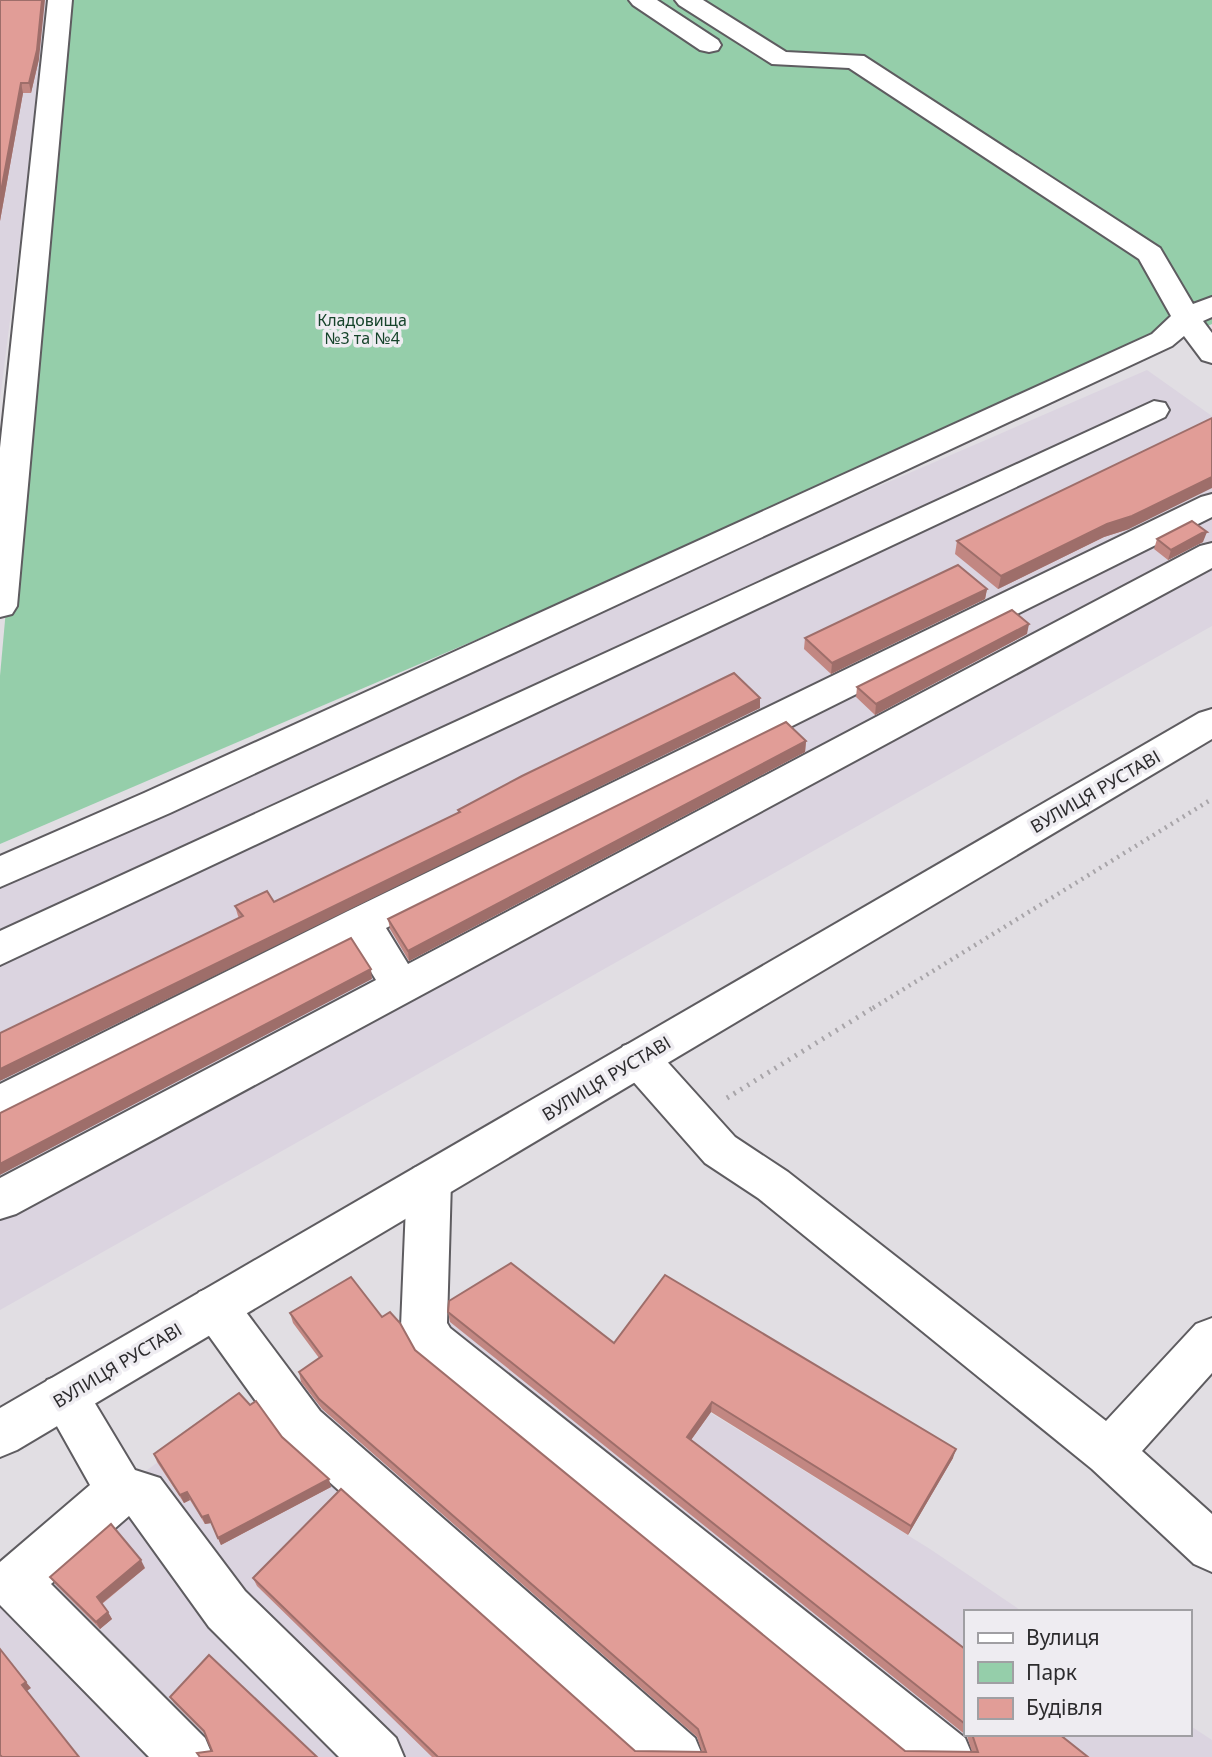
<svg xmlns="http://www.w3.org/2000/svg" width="1212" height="1757" viewBox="0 0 1212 1757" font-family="'Noto Sans',sans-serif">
<rect width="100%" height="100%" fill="#e1dee3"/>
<path fill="#dbd4e0" d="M0 0H50L0 400Z
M1147 370 1212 416V626L0 1310V867Z
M512 1274 614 1353 930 1549 1023 1612H965V1734H1189V1725L1212 1740V1757H0V1579L158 1462 259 1419 292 1388 392 1323 406 1337Z"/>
<path fill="#95ceaa" d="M61 0H1212V324L0 844V676Z"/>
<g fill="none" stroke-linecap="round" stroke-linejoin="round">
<defs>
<path id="minor" d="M48 0H72L17 606 12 614 0 617V448Z
M629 0H657L718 40 721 45 718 50 709 52 700 50 633 5Z
M675 0H703L786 52 864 56 1160 248 1193 304 1212 297V317L1203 321 1212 333V363L1202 360 1184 336 1172 346 170 813 0 887V856L144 793 1152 334 1171 316 1139 259 849 68 772 64 679 5Z
M1154 401 1165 403 1169 410 1165 417 0 965V931Z
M1212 494V517L386 928 408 964 1200 546 1212 543V568L16 1214 0 1219V1178L376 980 354 944 0 1122V1084L348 911 1201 497Z
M638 1041 653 1046 735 1137 788 1172 1106 1421 1196 1324 1212 1318V1373L1142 1451 1212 1514V1572L1194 1564 1092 1469 758 1198 705 1163 623 1070 617 1058 623 1046Z
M429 1162 444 1168 451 1181 447 1323 450 1328 965 1738 973 1757H904L418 1358 401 1327 407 1181 414 1168Z
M215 1286 231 1292 320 1411 695 1738 703 1757H636L286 1443 199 1322 192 1307 199 1292Z
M64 1374 81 1380 135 1470 160 1478 245 1591 396 1738 404 1757H339L209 1627 129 1516 51 1584 205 1738 213 1757H149L0 1605V1562L90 1485 40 1396 47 1380Z"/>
<path id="major" d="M1212 709V739L17 1450 0 1457V1408L1199 713Z"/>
</defs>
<use href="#minor" stroke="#5e5c60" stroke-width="4"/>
<use href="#major" stroke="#5e5c60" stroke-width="4"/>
<path stroke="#a8a5a9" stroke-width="4.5" stroke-dasharray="2 5" stroke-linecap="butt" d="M873 1008 1212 799"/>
<path stroke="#a8a5a9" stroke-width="5" stroke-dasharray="2 6" stroke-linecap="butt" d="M727 1098 876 1006"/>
<use href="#minor" fill="#fff" fill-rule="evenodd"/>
<use href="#major" fill="#fff" fill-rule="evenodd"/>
</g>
<path fill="#c28782" d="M0 0 39 59 31 93H23L0 221Z
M1129 529 1104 537 998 589 955 554 957 541Z
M1157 539 1203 542 1199 544 1168 560 1154 549Z
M987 589 985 599 831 674 804 649 805 638Z
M1027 634 875 715 856 697 857 687Z
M760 698V708L239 918 238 916 235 906 274 902 458 813V810Z
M806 741 805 752 409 961 390 929 388 919Z
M448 1312 614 1343 953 1458 908 1535 711 1412 691 1440 965 1649V1734H1059L1088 1757H432L257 1586 253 1578 635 1751 702 1752 697 1737 322 1409 301 1382 299 1372 319 1358 293 1323 290 1313 382 1317 415 1350 905 1751 972 1752 967 1736 450 1322Z
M282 1437 331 1487 221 1545 211 1523 205 1524 190 1500 184 1503 157 1462 154 1454Z
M145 1568 102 1604 112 1619 100 1629 55 1584 50 1577Z
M170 1697 317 1757H199L197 1753 212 1751 206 1735 174 1703Z"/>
<path fill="#9e6e6a" d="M42 0H45L39 59 31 93 29 83Z
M21 83 23 93 0 221V197Z
M1212 477V488L1129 529 1104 537 998 589 1001 576 1107 524Z
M1207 532 1203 542 1199 544 1168 560 1171 550 1202 533Z
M987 589 985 599 831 674 832 663Z
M1029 624 1027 634 875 715 876 704Z
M760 698V708L0 1081V1069Z
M806 741 805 752 409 961 408 951Z
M371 969 372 979 0 1175V1164Z
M712 1402 711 1412 686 1447 687 1437Z
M956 1449 953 1458 908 1535 911 1526Z
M329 1479 331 1487 221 1545 218 1538Z
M187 1492 190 1500 184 1503 180 1495Z
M208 1515 211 1523 205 1524 202 1517Z
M141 1560 145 1568 101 1604 97 1597Z
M108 1612 112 1619 100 1629 96 1622Z
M26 1682 31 1688 27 1691 22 1685Z"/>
<path fill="#e19d97" stroke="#9e6e6a" stroke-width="2" d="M0 0H42L37 50 29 83H21L0 197Z
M1212 418V477L1132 516 1107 524 1001 576 957 541Z
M1192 521 1207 532 1202 533 1171 550 1157 539Z
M958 565 987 589 832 663 805 638Z
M1012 610 1029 624 876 704 857 687Z
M734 673 760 698 0 1069V1033L243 916 235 906 267 891 274 902 460 812 458 810 522 776Z
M786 722 806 741 408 951 388 919Z
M351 938 371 969 0 1164V1113Z
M511 1263 614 1343 665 1275 956 1449 911 1526 712 1402 687 1437 965 1649V1724L448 1312 449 1301Z
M351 1277 382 1317 390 1312 400 1323 415 1350 905 1751 978 1752 972 1734H1059L1088 1757H438L253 1578 341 1489 635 1751 706 1752 698 1729 319 1399 299 1372 322 1356 290 1313Z
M239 1393 250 1405 256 1401 282 1437 329 1479 218 1538 208 1515 202 1517 187 1492 180 1495 154 1454Z
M111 1524 141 1560 97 1597 108 1612 96 1622 50 1577Z
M0 1649 26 1682 22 1685 79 1757H2L0 1755Z
M209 1655 317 1757H200L197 1753 212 1751 204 1731 170 1697Z"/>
<g text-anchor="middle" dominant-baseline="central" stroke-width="7" stroke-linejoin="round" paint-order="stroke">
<g font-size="16" fill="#16442b" stroke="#eeecf1">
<text x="362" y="320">Кладовища<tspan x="362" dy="18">№3 та №4</tspan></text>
</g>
<g font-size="18" fill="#2c2b2d" stroke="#eeecf1">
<text transform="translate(1095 791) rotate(-30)">ВУЛИЦЯ РУСТАВІ</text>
<text transform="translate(606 1078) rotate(-31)">ВУЛИЦЯ РУСТАВІ</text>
<text transform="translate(117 1365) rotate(-31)">ВУЛИЦЯ РУСТАВІ</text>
</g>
</g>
<rect x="964" y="1610" width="228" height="126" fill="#eeecf1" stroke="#a09fa3" stroke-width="2"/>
<rect x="978" y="1633" width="35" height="10" fill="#ffffff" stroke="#a09fa3" stroke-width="2"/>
<text x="1026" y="1645" font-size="21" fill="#2c2b2d">Вулиця</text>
<rect x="978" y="1662" width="35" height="21" fill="#95ceaa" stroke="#a09fa3" stroke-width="2"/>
<text x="1026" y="1680" font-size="21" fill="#2c2b2d">Парк</text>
<rect x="978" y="1698" width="35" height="21" fill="#e19d97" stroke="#a09fa3" stroke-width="2"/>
<text x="1026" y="1715" font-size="21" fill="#2c2b2d">Будівля</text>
</svg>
